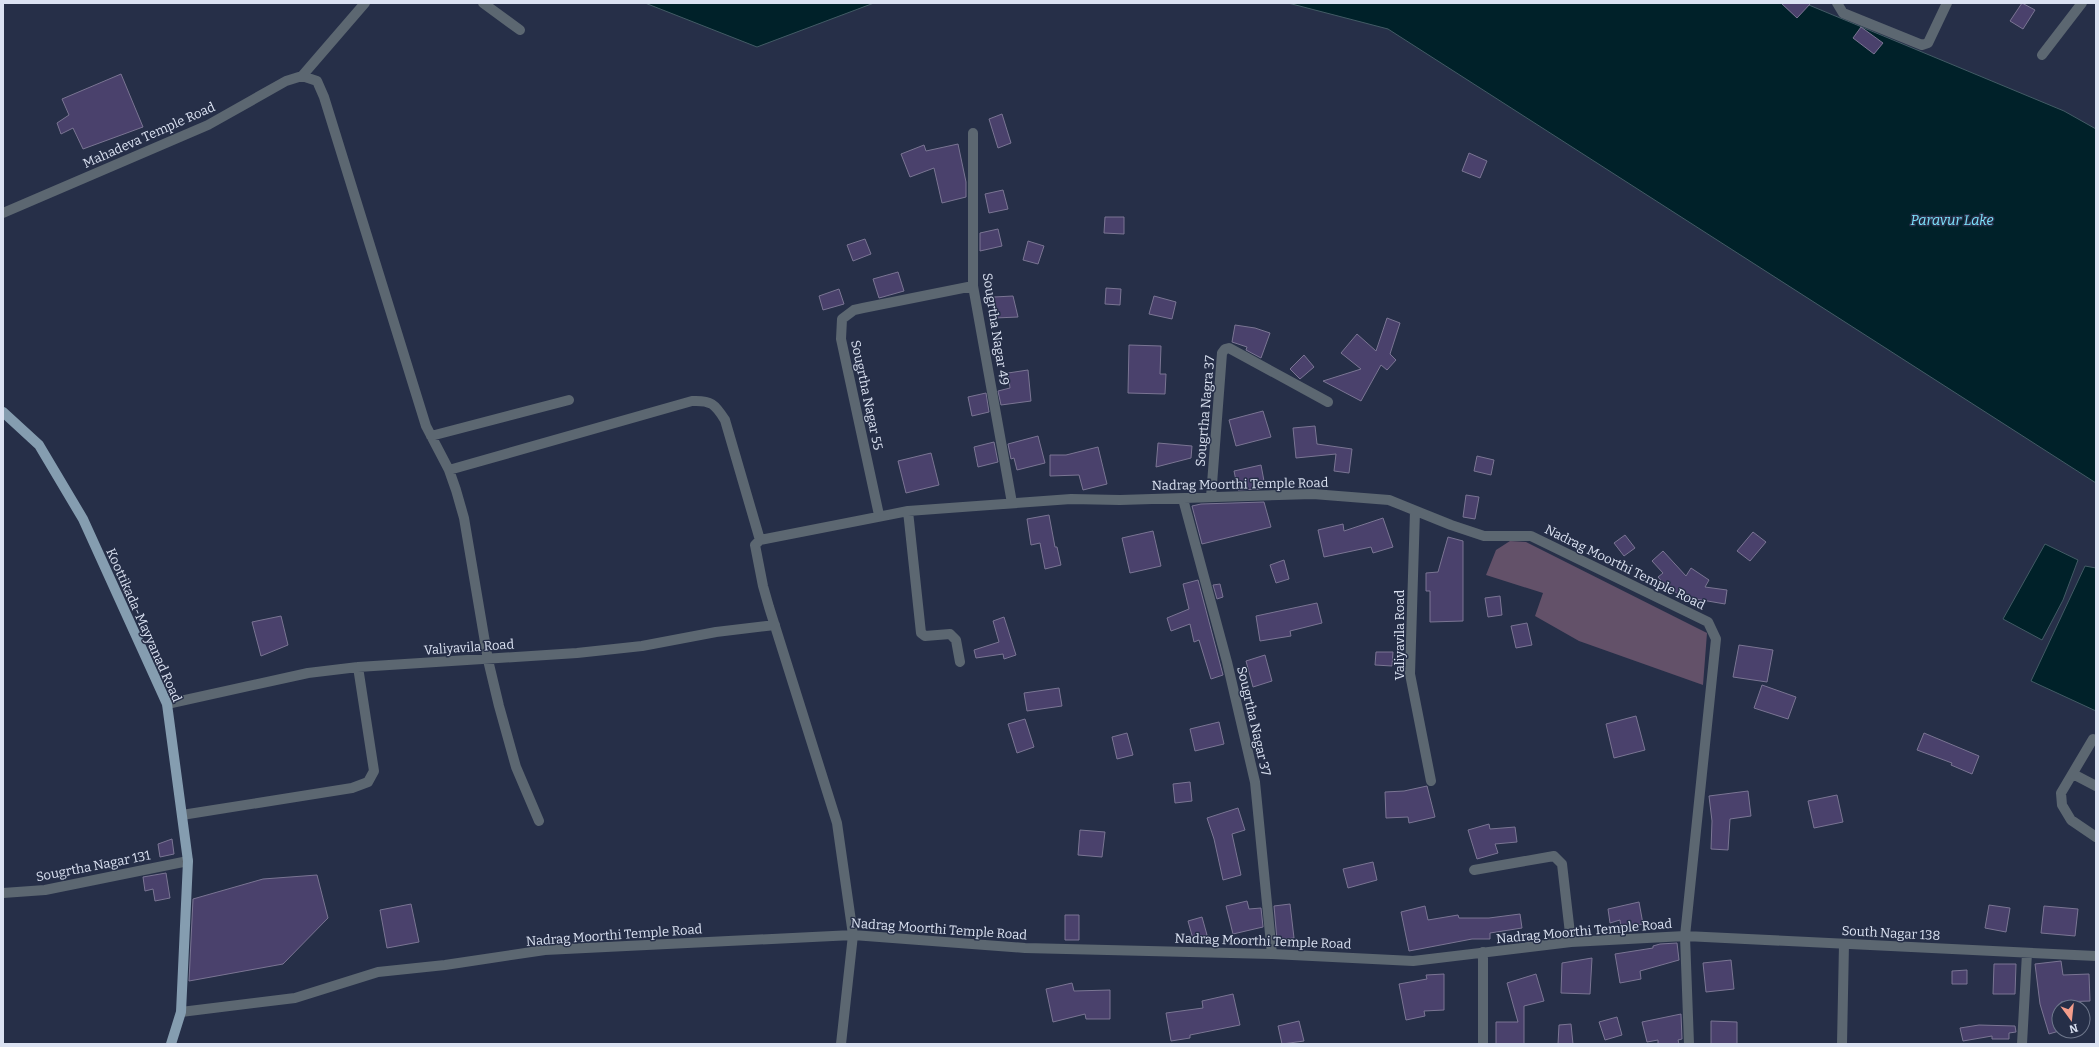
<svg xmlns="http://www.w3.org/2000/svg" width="2099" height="1047" viewBox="0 0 2099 1047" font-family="Bitter,serif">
<rect width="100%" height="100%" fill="#262f48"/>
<path fill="#635169" d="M1510 541 1526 542 1707 633 1703 685 1579 641 1535 616 1543 593 1486 575 1496 550Z"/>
<path fill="#002129" stroke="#425b65" d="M645 3H874L757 47Z
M1288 3H1804L2064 111 2096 129V483L1388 29Z
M2045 544 2078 560 2063 600 2042 640 2003 619Z
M2085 566 2096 568V711L2031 681Z"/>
<path fill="#4a416c" stroke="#7a7593" d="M1781 3H1811L1797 18Z
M2022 3 2035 10 2023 29 2010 21Z
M1861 27 1883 43 1874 54 1853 38Z
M121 74 143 127 83 149 73 128 61 134 57 123 69 115 62 99Z
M1002 114 1011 143 998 148 989 119Z
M958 144 966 182V197L942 203 934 168 910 177 901 154 924 145 926 151Z
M1469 153 1487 161 1480 178 1462 171Z
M1003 190 1008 209 989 213 985 194Z
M1105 217H1124V234L1104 233Z
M998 229 1002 246 980 251V233Z
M865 239 871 254 853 261 847 245Z
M1028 241 1044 246 1038 264 1023 260Z
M898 272 904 291 879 298 873 279Z
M1106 288 1121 289 1120 305 1105 304Z
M839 289 844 304 823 310 819 296Z
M1013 296 1018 317 995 318 994 297Z
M1154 296 1176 302 1172 319 1149 314Z
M1387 318 1400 323 1390 354 1396 360 1387 370 1381 365 1361 401 1323 381 1361 369 1341 353 1357 334 1376 351Z
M1235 325 1255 328 1270 333 1261 358 1246 350 1247 347 1232 342Z
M1129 345 1161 346 1160 374H1166L1165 394 1128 393Z
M1304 355 1314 367 1300 379 1290 369Z
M1028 370 1031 401 1001 405 998 391 1010 388 1008 373Z
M986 393 989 412 972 416 968 397Z
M1263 411 1271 437 1236 446 1229 420Z
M1315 426 1317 444 1352 449 1349 473 1334 471 1336 454 1296 458 1293 428Z
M1038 436 1045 463 1017 470 1014 458 1011 459 1008 444Z
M994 442 998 462 978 467 974 447Z
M1158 443 1192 446 1191 458 1156 467Z
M1098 447 1107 484 1083 490 1079 475 1050 476V455H1066Z
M931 453 939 485 906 493 898 461Z
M1477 456 1494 460 1491 475 1474 471Z
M1261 465 1264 481 1258 483 1260 489 1238 490 1234 471Z
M1466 495 1479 497 1475 519 1463 517Z
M1264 502 1271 527 1202 544 1192 506 1201 504Z
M1049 515 1055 547H1057L1061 565 1045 569 1040 543 1031 545 1027 519Z
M1383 518 1393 547 1373 553 1371 547 1324 557 1318 530 1343 524 1344 531Z
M1153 531 1161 566 1130 573 1122 538Z
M1753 532 1766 542 1750 561 1737 551Z
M1625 535 1635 548 1624 556 1614 543Z
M1448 537 1463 541V621L1430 622V591H1426V573L1438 572Z
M1663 551 1686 576 1691 568 1709 580 1705 587 1727 590 1725 604 1696 599 1693 604 1665 585 1658 577 1663 573 1652 561Z
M1284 560 1289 579 1276 583 1270 565Z
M1198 580 1223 675 1211 679 1199 640 1194 642 1190 624 1171 631 1167 618 1189 609 1183 584Z
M1220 584 1223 597 1217 599 1213 585Z
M1500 596 1502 615 1488 617 1485 598Z
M1317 603 1322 623 1290 631 1291 636 1260 641 1256 616Z
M281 616 288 645 261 656 252 622Z
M1004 617 1016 655 1004 659 1003 654 976 658 974 650 999 642 993 621Z
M1527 623 1532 645 1516 648 1511 626Z
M1739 645 1773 650 1767 682 1733 677Z
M1376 652H1393L1392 666 1375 665Z
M1265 655 1272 681 1253 687 1246 661Z
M1762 685 1796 697 1788 719 1754 708Z
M1059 688 1062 706 1027 711 1024 693Z
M1636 716 1645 750 1614 758 1606 724Z
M1025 719 1034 747 1017 753 1008 724Z
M1219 722 1224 744 1195 751 1190 729Z
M1127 733 1133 755 1117 759 1112 737Z
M1924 733 1979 756 1972 774 1951 765 1952 763 1917 750Z
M1190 782 1192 801 1175 803 1173 784Z
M1427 786 1435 817 1409 823 1408 817 1386 818 1385 792 1404 791Z
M1748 791 1751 816 1730 819 1728 850 1711 849 1712 821 1709 796Z
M1837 795 1843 822 1814 828 1808 801Z
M1238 808 1245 830 1232 834 1241 875 1223 880 1214 839 1207 818Z
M1489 824 1490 829 1515 827 1517 842 1495 844 1498 853 1477 859 1468 830Z
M1080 830 1105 832 1102 857 1078 855Z
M172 839 174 854 160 857 158 844Z
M1373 862 1377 880 1348 888 1343 869Z
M166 873 170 898 155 901 153 889 145 891 143 877Z
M317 875 328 918 283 964 189 981 193 899 263 879Z
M1247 901 1249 909 1261 908 1263 927 1233 934 1226 906Z
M1639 902 1643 924 1621 928 1620 920 1610 923 1608 909Z
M411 904 419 942 387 948 380 910Z
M1290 904 1294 938 1277 940 1274 906Z
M1989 905 2010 908 2006 932 1985 928Z
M1425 906 1428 920 1458 915 1459 918H1489L1520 914 1522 928 1490 933V939H1472L1409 951 1401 912Z
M2044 906 2078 909 2075 936 2041 933Z
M1065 915H1079V940H1065Z
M1202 917 1207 935 1193 939 1188 921Z
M1677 943 1679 960 1640 971 1641 979 1620 983 1615 954 1653 948V946L1660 944Z
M1592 958 1590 994 1561 993 1562 963Z
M1731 960 1734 989 1706 992 1703 963Z
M2061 961 2063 975 2089 974 2090 1001 2061 1002 2062 1007H2059V1031L2049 1034 2040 1004 2035 964Z
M1994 964H2016L2015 994H1993Z
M1967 970V984H1952V971Z
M1444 974V1010L1424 1011 1425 1016 1406 1020 1399 984 1427 979 1426 975Z
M1536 974 1544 1001 1524 1006V1044H1496V1022H1518L1507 983Z
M1072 983 1074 991 1110 990V1019H1086L1085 1014 1053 1022 1046 989Z
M1233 994 1240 1025 1190 1035V1038L1171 1041 1166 1013 1203 1008 1202 1001Z
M1681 1014 1682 1039 1678 1040 1679 1044H1658V1040L1647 1042 1642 1022Z
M1617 1017 1622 1035 1605 1040 1599 1022Z
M1299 1021 1304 1041 1282 1044 1278 1026Z
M1711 1021 1737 1022V1044H1711Z
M1571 1024 1573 1044H1558L1559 1025Z
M1979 1025 2015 1026 2016 1032 2009 1033V1039H1992V1036L1963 1041 1960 1028Z"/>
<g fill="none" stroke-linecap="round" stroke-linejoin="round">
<path stroke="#5c6771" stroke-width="10" d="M483 3 520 30
M1837 3 1843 13 1922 45 1928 43 1947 3
M2042 55 2082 3
M302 76 317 81 324 97 426 426 449 470 456 490 464 518 488 660 499 706 516 767 539 821
M973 133V286L1012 503
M3 213 208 125 286 81 302 76 365 3
M431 436 569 400
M449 470 692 401C711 400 715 404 725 420L760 540
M1211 497 1222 353 1225 349 1229 348 1328 402
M1183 499 1227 662 1255 782 1272 954
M908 511 921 633 925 636 950 634 956 640 960 662
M1415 511 1410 674 1431 781
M879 515 841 339 842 319 854 310 863 308 973 286
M167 704 308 673 358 667 577 653 642 646 716 632 775 625
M2093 739 2061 793 2062 805 2071 820 2096 837
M2073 774 2096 786
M182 815 352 788 368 782 374 771 358 667
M1474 870 1554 856 1562 864 1571 942
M3 893 45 890 188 861
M1483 952V1044
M181 1012 295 998 378 972 445 965 545 950 853 935 1025 948 1272 954 1413 961 1571 942 1685 936 2096 956
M841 1044 853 935 837 823 769 607 763 586 755 545 760 540 908 511 1071 499 1120 500 1313 494 1389 500 1451 525 1484 536H1531L1708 622 1716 639 1685 936 1689 1044
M1842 1044 1844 944
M2022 1044 2027 953"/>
<path stroke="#859db0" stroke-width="10" d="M3 412 39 445 83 519 167 704 188 861 181 1012 171 1044"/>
</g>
<g text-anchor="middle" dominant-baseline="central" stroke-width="3" stroke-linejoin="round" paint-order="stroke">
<g font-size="13" fill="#dbe2f2" stroke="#262f48">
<text transform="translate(149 135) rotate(-24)">Mahadeva Temple Road</text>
<text transform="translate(996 329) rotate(81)">Sougrtha Nagar 49</text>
<text transform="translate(867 395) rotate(78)">Sougrtha Nagar 55</text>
<text transform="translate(1205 411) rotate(-85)">Sougrtha Nagra 37</text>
<text transform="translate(1240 484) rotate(-1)">Nadrag Moorthi Temple Road</text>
<text transform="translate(1625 567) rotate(26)">Nadrag Moorthi Temple Road</text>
<text transform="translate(144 625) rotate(66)">Koottikada-Mayyanad Road</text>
<text transform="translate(1399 635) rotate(-90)">Valiyavila Road</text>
<text transform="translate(469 647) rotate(-4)">Valiyavila Road</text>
<text transform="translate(1254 721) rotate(77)">Sougrtha Nagar 37</text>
<text transform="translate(93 866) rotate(-11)">Sougrtha Nagar 131</text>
<text transform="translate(939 929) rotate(4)">Nadrag Moorthi Temple Road</text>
<text transform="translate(1584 931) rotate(-5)">Nadrag Moorthi Temple Road</text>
<text transform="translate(1891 933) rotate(3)">South Nagar 138</text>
<text transform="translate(614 935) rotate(-4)">Nadrag Moorthi Temple Road</text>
<text transform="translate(1263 941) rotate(2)">Nadrag Moorthi Temple Road</text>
</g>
<g font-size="14" font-style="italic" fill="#7ce3fd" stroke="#262f48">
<text x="1952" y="220">Paravur Lake</text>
</g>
</g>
<rect width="2099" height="1047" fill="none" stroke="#dbe2f2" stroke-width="8"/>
<g transform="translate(2071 1019) rotate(165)"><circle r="19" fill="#262f48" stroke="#6e778c"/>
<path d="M0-3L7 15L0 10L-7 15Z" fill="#f49d8b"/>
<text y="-6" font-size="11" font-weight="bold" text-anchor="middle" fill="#dbe2f2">N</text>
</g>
</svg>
